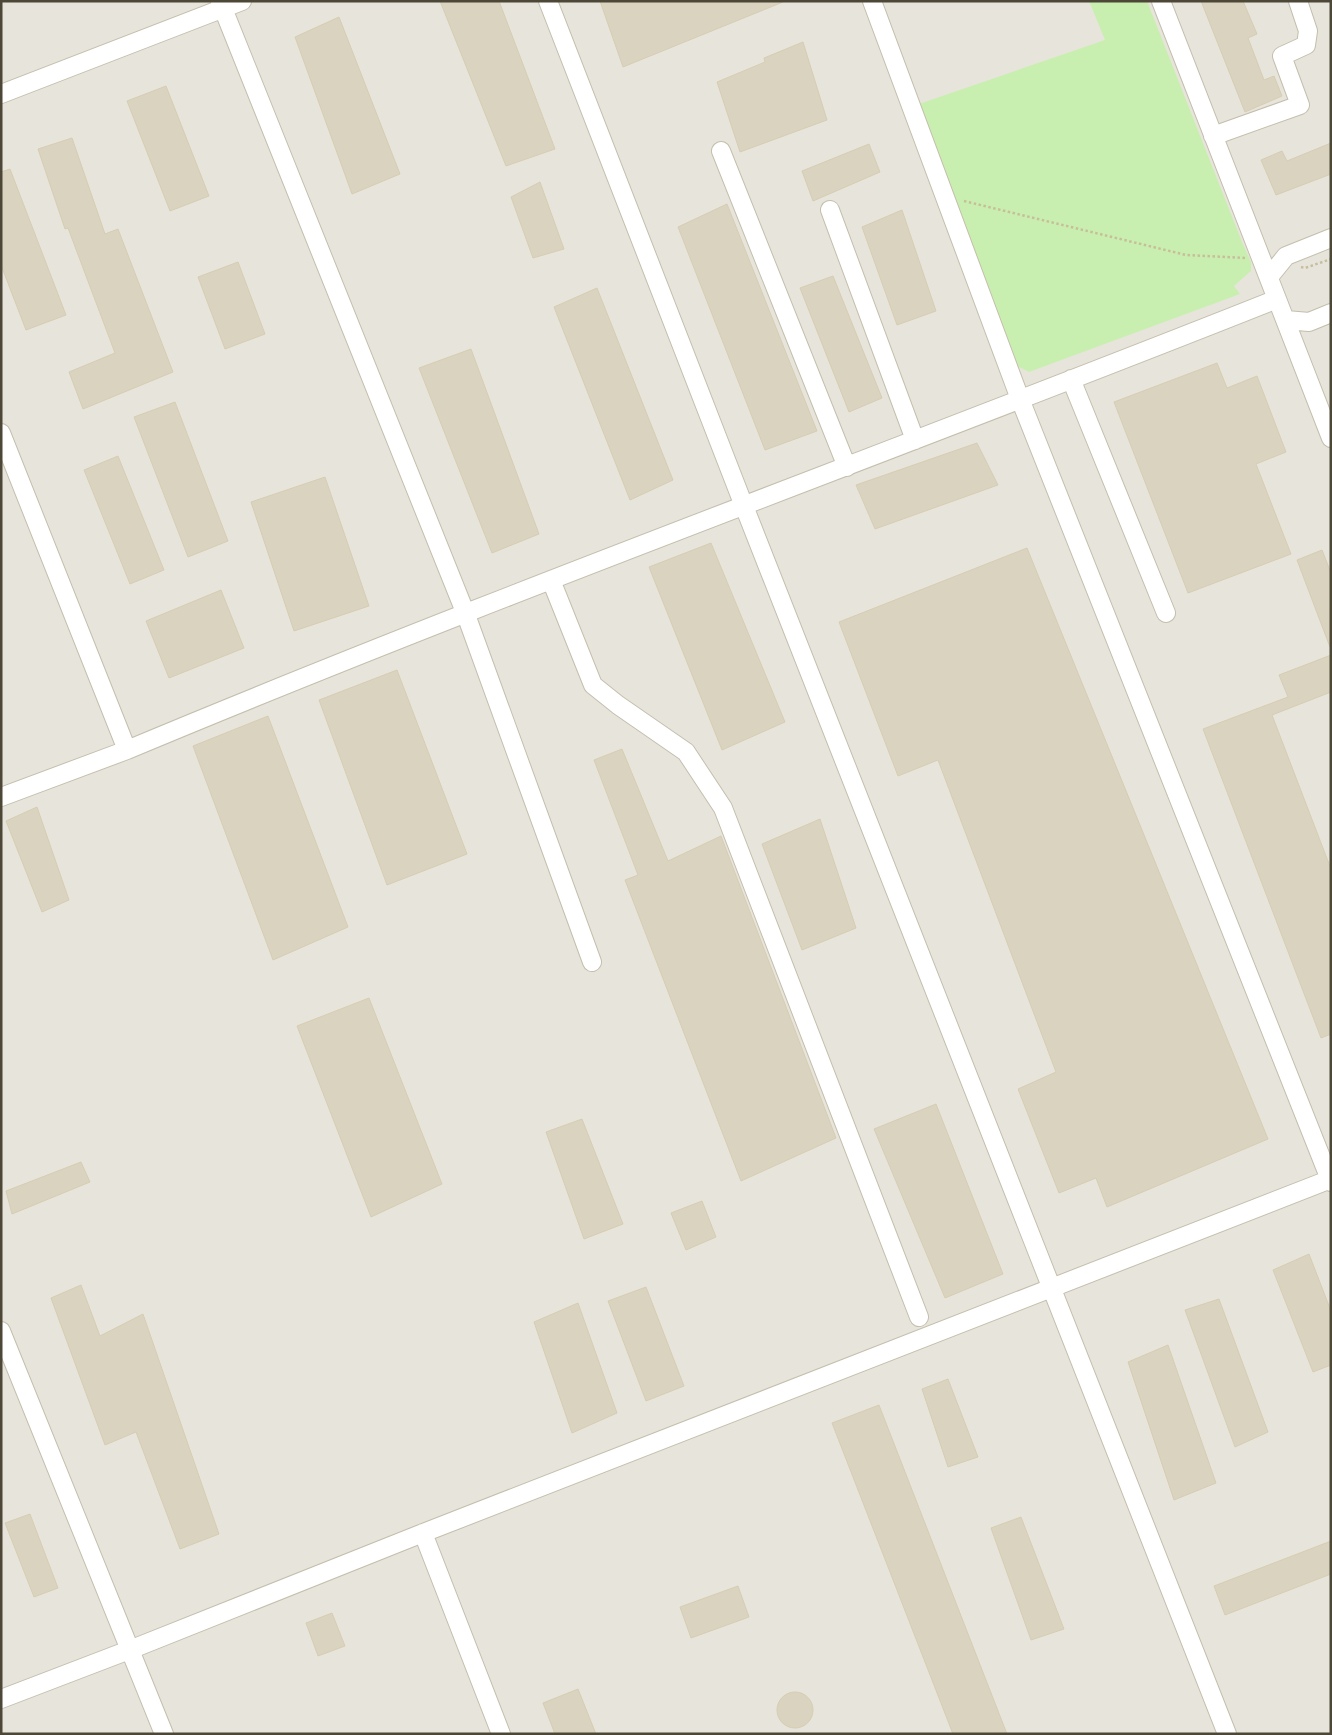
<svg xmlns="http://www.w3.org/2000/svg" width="1332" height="1735" viewBox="0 0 1332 1735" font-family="Overpass,sans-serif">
<rect width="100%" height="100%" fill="#f7f5eb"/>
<path fill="#e7e4dc" d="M1 1H1331V1734H1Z"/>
<path fill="#c9efb0" d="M1089 1H1147L1242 242 1251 262V271L1234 286 1240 294 1029 372 1019 367 1013 358 916 105 1105 40Z"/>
<path fill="#dad3bf" stroke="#d6cdb1" d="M440 1H499L555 149 506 166Z
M600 1H783V2L623 67Z
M1201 1H1243L1257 34 1248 38 1264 80 1274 76 1282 96 1245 112Z
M339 17 400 174 352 194 295 37Z
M803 42 827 120 740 152 717 82 765 62 764 58Z
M166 86 209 196 170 211 127 101Z
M72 138 105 234 118 229 173 372 83 409 69 372 115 353 68 228 65 229 38 149Z
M1331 143V174L1276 195 1261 160 1282 151 1287 161Z
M869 144 880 172 813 201 802 171Z
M10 169 66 315 26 330 1 265V172Z
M540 182 564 249 533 258 511 197Z
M727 204 817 431 765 450 678 227Z
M902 210 936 311 897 325 862 227Z
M238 262 265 334 225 349 198 277Z
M833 276 882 398 849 412 800 288Z
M597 288 673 480 630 500 554 307Z
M471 349 539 534 492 553 419 368Z
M1217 363 1227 388 1257 376 1286 452 1256 464 1291 554 1188 593 1114 402Z
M175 402 228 541 188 557 134 417Z
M977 443 998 485 875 529 856 485Z
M118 456 164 570 130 584 84 470Z
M325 477 369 606 294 631 251 502Z
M711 543 785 722 722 750 649 567Z
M1027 548 1268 1139 1107 1207 1096 1178 1059 1193 1018 1089 1056 1072 938 760 898 776 839 622Z
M1322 550 1331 573 1330 647 1297 560Z
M221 590 244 648 169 678 146 621Z
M1331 655V692L1272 715 1331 869V1034L1321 1038 1203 729 1288 697 1279 675Z
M397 670 467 854 387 885 319 700Z
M268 716 348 927 273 960 193 746Z
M622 749 668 861 721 836 836 1138 741 1181 625 880 638 875 594 760Z
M37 807 69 900 42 912 6 821Z
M820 819 856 928 802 950 762 844Z
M369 998 442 1184 371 1217 297 1026Z
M936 1104 1003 1274 945 1298 874 1129Z
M582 1119 623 1224 584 1239 546 1132Z
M81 1162 90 1182 12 1214 6 1191Z
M702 1201 716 1237 686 1250 671 1213Z
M1309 1254 1331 1311V1365L1313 1372 1273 1270Z
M81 1285 100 1336 143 1314 219 1534 180 1549 136 1432 105 1445 51 1298Z
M646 1287 684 1386 646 1401 608 1301Z
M1219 1299 1268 1432 1235 1447 1185 1310Z
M578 1303 617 1413 572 1433 534 1322Z
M1168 1345 1216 1483 1174 1500 1128 1362Z
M948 1379 978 1457 948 1467 922 1389Z
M879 1405 1007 1734H953L832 1423Z
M30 1514 58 1588 34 1597 5 1523Z
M1021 1517 1064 1629 1031 1640 991 1528Z
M1331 1541V1574L1225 1615 1214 1586Z
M738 1586 749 1617 691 1638 680 1607Z
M332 1613 345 1646 318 1656 306 1623Z
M578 1689 596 1734H555L543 1703Z
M777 1710a18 18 0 1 1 36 0a18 18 0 1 1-36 0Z"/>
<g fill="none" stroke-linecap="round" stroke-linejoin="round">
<defs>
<path id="minor" d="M220 1 465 612 592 962
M548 1 744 506 1227 1734
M872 1 1020 399 1331 1182
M1161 1 1331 438
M1 94 242 1
M1213 136 1300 105 1282 56 1306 45 1308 31 1298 1
M721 151 847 467
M830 210 915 440
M1269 277 1286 256 1331 238
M1286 320 1309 322 1331 313
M1071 379 1166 613
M1 433 127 750C507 591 895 451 1277 299
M551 580 593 685 618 705 686 752 723 808 919 1317
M1 797 127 750
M1 1331 164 1734
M423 1533 501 1734
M1 1699 137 1647 423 1533 1331 1179"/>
</defs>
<use href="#minor" stroke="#c4bfac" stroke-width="20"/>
<path stroke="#c7be9b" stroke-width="2.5" stroke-dasharray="2.5 2.5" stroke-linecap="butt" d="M964 201 1186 255 1245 258
M1301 267 1305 268 1331 259"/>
<use href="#minor" stroke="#fff" stroke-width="18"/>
</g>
<rect width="1332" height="1735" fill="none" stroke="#4d4737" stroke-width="5"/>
</svg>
